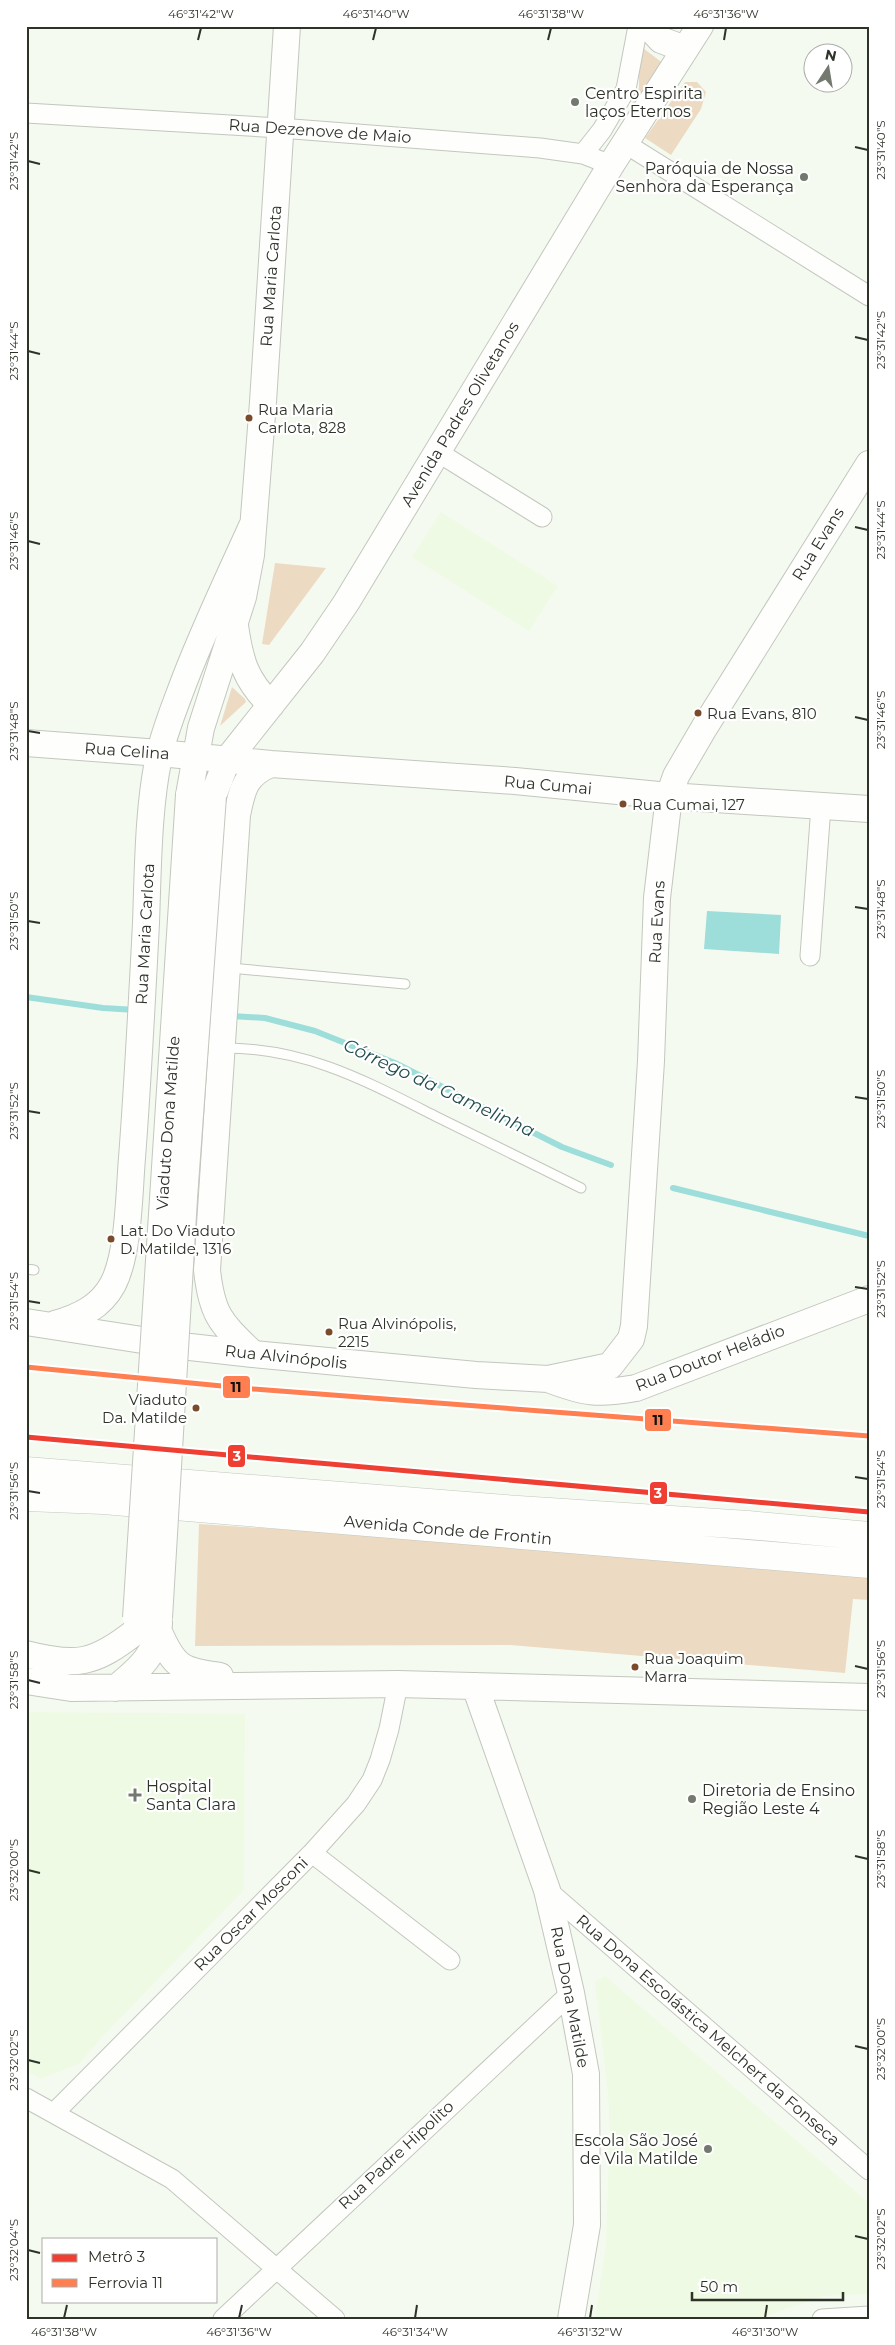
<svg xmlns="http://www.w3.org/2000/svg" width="895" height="2345" viewBox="0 0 895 2345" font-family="Montserrat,sans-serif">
<rect width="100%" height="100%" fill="#f5faf1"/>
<path fill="#eefae3" d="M441 512 558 586 529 631 412 557Z
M26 1712 245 1714 244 1890 103 2036 80 2063 41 2079 26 2071Z
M605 1976 869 2203V2294L823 2296 758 2319H595L606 2244 610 2130 608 2093 595 1982Z"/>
<path fill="#eddac2" d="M639 45 664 64 611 149 607 146 629 111 639 87Z
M685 82H697L706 92 701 109 671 155 645 138Z
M275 563 326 568 269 645 262 644Z
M232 687 245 699 246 702 220 726Z
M199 1524 478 1542 869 1573V1600L853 1599 845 1673 510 1645 195 1646Z"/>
<path fill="#9dddda" d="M707 911 781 915 779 954 704 949Z"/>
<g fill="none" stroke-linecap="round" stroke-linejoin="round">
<path stroke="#9dddda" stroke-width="6" d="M26 997 103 1008 136 1010
M231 1016 265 1018 315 1031 395 1063 562 1147 611 1165
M673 1188 869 1236"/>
<defs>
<path id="lane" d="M230 968 405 984
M224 1048C306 1048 364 1080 435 1116 483 1140 532 1164 581 1188
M26 1269 34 1270"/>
<path id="street" d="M26 113 280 128 540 148 583 154 611 165
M626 144 869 296
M583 154 602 130 626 89 638 26
M436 451 542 517
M810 956 821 806
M312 1853 450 1960
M547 1890 869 2170
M26 2098 172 2179 335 2319
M54 2113 312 1853 356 1804 372 1780 380 1760 389 1729 398 1684
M223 2319 571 1993
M822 2319 869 2316"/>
<path id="secondary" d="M648 26 661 40 685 49
M235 626C240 660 245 680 271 705
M26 743 160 753 271 764 515 781 669 796 869 809
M189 795 201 728 243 597 251 555 263 402 287 26
M213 796 227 760 312 653 346 603 611 165 700 26
M26 1322 181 1346 253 1354 476 1375 548 1379 610 1366 631 1339 634 1326 651 1061 657 898 669 796 676 776 704 728 869 464
M55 1324C79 1317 101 1307 113 1284 129 1253 129 1193 132 1158 138 1079 142 1001 146 923 148 869 148 804 160 752 166 727 176 703 185 679 205 627 229 577 252 526
M253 1354C221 1323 212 1316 207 1270L237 815C242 790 245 774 271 764
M548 1379C585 1393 597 1395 636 1388L869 1299
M159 1632C175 1669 182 1670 220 1676
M26 1654C77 1667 94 1664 135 1632
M26 1681 71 1688 398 1684 869 1697
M475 1686 547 1890 571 1993 586 2074 587 2225 571 2319
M116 1688C138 1670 158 1654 159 1623"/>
<path id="highway" d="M26 1471 505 1509 748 1525 869 1536
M26 1497 103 1500 869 1564"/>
</defs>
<use href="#lane" stroke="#c2c7be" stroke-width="11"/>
<use href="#street" stroke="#c2c7be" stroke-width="21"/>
<use href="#secondary" stroke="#c2c7be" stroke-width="28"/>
<use href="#highway" stroke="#c2c7be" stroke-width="29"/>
<use href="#lane" stroke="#fefefd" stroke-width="9"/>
<use href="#street" stroke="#fefefd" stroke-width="19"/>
<use href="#secondary" stroke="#fefefd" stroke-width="26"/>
<use href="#highway" stroke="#fefefd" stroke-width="28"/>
<defs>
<path id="secondary-bridge" d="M136 1618 189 795
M159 1618 184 1198 213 796"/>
</defs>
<use href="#secondary-bridge" stroke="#c2c7be" stroke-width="28" stroke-linecap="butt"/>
<use href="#secondary-bridge" stroke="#fefefd" stroke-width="26"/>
<defs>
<path id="rail-1" d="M26 1367 253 1389 869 1436"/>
</defs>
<use href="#rail-1" stroke="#fff" stroke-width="9"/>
<use href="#rail-1" stroke="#ff7f50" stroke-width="5"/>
<defs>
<path id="metro-1" d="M26 1437 869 1512"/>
</defs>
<use href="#metro-1" stroke="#fff" stroke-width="9"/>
<use href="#metro-1" stroke="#ef3f32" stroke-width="5"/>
</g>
<path fill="none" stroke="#2d3328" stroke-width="2" d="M198 40 201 28M373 40 376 28M548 40 551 28M724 40 726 28M855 147 868 150M28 161 40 164M855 337 868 340M28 351 40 354M855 527 868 530M28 541 40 544M855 717 868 720M28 731 40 733M855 907 868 909M28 921 40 923M855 1097 868 1099M28 1111 40 1113M855 1287 868 1289M28 1301 40 1303M855 1477 868 1479M28 1491 40 1493M855 1666 868 1669M28 1680 40 1683M855 1856 868 1859M28 1870 40 1873M855 2046 868 2049M28 2060 40 2063M855 2236 868 2239M28 2250 40 2253M64 2318 67 2305M239 2318 242 2305M415 2318 417 2305M590 2318 592 2305M765 2318 767 2305"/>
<g fill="#73796e" stroke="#fff" stroke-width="2">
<circle cx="575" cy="102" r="5"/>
<circle cx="804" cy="177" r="5"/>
<path d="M132.5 1787.5h5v5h5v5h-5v5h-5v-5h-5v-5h5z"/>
<circle cx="692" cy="1799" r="5"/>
<circle cx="708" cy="2149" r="5"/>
</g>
<g fill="#7a4b2a" stroke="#fff" stroke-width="2">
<circle cx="249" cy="418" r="4.5"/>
<circle cx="698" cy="713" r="4.5"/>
<circle cx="623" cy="804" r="4.5"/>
<circle cx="111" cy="1239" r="4.5"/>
<circle cx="329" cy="1332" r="4.5"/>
<circle cx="196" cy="1408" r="4.5"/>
<circle cx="635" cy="1667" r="4.5"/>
</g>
<g text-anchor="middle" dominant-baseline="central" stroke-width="4.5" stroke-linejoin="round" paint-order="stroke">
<g font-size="15" fill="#2d3328" stroke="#fff" text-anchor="start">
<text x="258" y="409">Rua Maria<tspan x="258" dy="18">Carlota, 828</tspan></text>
<text x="707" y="713">Rua Evans, 810</text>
<text x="632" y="804">Rua Cumai, 127</text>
<text x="120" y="1230">Lat. Do Viaduto<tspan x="120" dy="18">D. Matilde, 1316</tspan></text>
<text x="338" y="1323">Rua Alvinópolis,<tspan x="338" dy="18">2215</tspan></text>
<text x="187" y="1399" text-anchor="end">Viaduto<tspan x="187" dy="18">Da. Matilde</tspan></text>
<text x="644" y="1658">Rua Joaquim<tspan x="644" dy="18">Marra</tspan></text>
</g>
<g font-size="16" fill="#2d3328" stroke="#fff" text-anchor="start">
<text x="585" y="93">Centro Espirita<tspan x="585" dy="18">laços Eternos</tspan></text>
<text x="794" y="168" text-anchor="end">Paróquia de Nossa<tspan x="794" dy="18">Senhora da Esperança</tspan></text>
<text x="146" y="1786">Hospital<tspan x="146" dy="18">Santa Clara</tspan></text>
<text x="702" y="1790">Diretoria de Ensino<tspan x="702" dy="18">Região Leste 4</tspan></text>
<text x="698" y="2140" text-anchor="end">Escola São José<tspan x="698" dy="18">de Vila Matilde</tspan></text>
</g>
<g font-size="16" fill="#2d3328" stroke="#fff">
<text transform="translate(320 131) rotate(4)">Rua Dezenove de Maio</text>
<text transform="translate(271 276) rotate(-86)">Rua Maria Carlota</text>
<text transform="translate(460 414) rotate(-59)">Avenida Padres Olivetanos</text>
<text transform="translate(818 544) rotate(-58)">Rua Evans</text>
<text transform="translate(127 751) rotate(4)">Rua Celina</text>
<text transform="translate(548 785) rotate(5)">Rua Cumai</text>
<text transform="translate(657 922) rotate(-87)">Rua Evans</text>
<text transform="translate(145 934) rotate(-87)">Rua Maria Carlota</text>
<text transform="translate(168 1123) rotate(-86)">Viaduto Dona Matilde</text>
<text transform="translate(286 1357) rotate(6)">Rua Alvinópolis</text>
<text transform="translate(710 1358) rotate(-21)">Rua Doutor Heládio</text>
<text transform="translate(448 1530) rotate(5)">Avenida Conde de Frontin</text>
<text transform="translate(251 1914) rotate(-45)">Rua Oscar Mosconi</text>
<text transform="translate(570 1997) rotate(79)">Rua Dona Matilde</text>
<text transform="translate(708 2030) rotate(41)">Rua Dona Escolástica Melchert da Fonseca</text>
<text transform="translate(396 2155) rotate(-43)">Rua Padre Hipolito</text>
</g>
<g font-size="18" font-style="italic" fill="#234d4d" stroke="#fff">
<text transform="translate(439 1088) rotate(25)">Córrego da Gamelinha</text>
</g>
</g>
<g stroke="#fff" stroke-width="2">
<rect x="222" y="1375" width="29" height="24" rx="5" fill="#ff7f50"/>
<rect x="644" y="1408" width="28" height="24" rx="5" fill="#ff7f50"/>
<rect x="227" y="1444" width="19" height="24" rx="5" fill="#ef3f32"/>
<rect x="649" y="1481" width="19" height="24" rx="5" fill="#ef3f32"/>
</g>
<g font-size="14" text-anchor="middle" font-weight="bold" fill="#fff">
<text x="237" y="1461">3</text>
<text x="658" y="1498">3</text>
</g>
<g font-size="14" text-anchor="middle" font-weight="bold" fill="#111">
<text x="236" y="1392">11</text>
<text x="658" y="1425">11</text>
</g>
<rect width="895" height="2345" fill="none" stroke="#ffffff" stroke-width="55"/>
<rect x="42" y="2238" width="175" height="65" fill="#ffffff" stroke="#abada9"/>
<rect x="52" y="2254" width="25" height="8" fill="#ef3f32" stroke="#abada9"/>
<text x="88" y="2262" font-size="15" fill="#2d3328">Metrô 3</text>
<rect x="52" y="2279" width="25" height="8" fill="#ff7f50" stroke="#abada9"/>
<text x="88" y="2288" font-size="15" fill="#2d3328">Ferrovia 11</text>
<g transform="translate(828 68) rotate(12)"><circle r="24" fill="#ffffff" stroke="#abada9"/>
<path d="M0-4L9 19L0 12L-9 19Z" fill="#73796e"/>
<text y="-8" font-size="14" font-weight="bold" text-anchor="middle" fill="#2d3328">N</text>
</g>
<path d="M692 2292v8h151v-8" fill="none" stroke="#2d3328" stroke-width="2.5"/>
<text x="700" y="2292" font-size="15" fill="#2d3328" stroke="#ffffff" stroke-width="4" paint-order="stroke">50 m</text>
<rect x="28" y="28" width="840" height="2290" fill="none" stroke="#2d3328" stroke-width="2"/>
<g font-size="12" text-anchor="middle" fill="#2d3328">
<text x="201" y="18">46°31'42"W</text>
<text x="376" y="18">46°31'40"W</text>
<text x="551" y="18">46°31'38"W</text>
<text x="726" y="18">46°31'36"W</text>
<text transform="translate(881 150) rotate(-90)" y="4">23°31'40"S</text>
<text transform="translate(14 161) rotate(-90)" y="4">23°31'42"S</text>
<text transform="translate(881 340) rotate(-90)" y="4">23°31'42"S</text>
<text transform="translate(14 351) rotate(-90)" y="4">23°31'44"S</text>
<text transform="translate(881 530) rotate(-90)" y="4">23°31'44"S</text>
<text transform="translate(14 541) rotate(-90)" y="4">23°31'46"S</text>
<text transform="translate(881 720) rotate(-90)" y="4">23°31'46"S</text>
<text transform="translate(14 731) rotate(-90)" y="4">23°31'48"S</text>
<text transform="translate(881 909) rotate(-90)" y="4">23°31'48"S</text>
<text transform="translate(14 921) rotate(-90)" y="4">23°31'50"S</text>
<text transform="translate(881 1099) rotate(-90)" y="4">23°31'50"S</text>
<text transform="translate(14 1111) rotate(-90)" y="4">23°31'52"S</text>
<text transform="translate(881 1289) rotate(-90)" y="4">23°31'52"S</text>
<text transform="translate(14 1301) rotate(-90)" y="4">23°31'54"S</text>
<text transform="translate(881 1479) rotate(-90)" y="4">23°31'54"S</text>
<text transform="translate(14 1491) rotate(-90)" y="4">23°31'56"S</text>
<text transform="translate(881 1669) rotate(-90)" y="4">23°31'56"S</text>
<text transform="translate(14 1680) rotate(-90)" y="4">23°31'58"S</text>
<text transform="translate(881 1859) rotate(-90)" y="4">23°31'58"S</text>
<text transform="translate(14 1870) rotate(-90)" y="4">23°32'00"S</text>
<text transform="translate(881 2049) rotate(-90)" y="4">23°32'00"S</text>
<text transform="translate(14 2060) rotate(-90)" y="4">23°32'02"S</text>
<text transform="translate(881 2239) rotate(-90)" y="4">23°32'02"S</text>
<text transform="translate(14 2250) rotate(-90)" y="4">23°32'04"S</text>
<text x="64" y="2336">46°31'38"W</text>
<text x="239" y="2336">46°31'36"W</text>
<text x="415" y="2336">46°31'34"W</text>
<text x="590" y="2336">46°31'32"W</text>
<text x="765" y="2336">46°31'30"W</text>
</g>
</svg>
